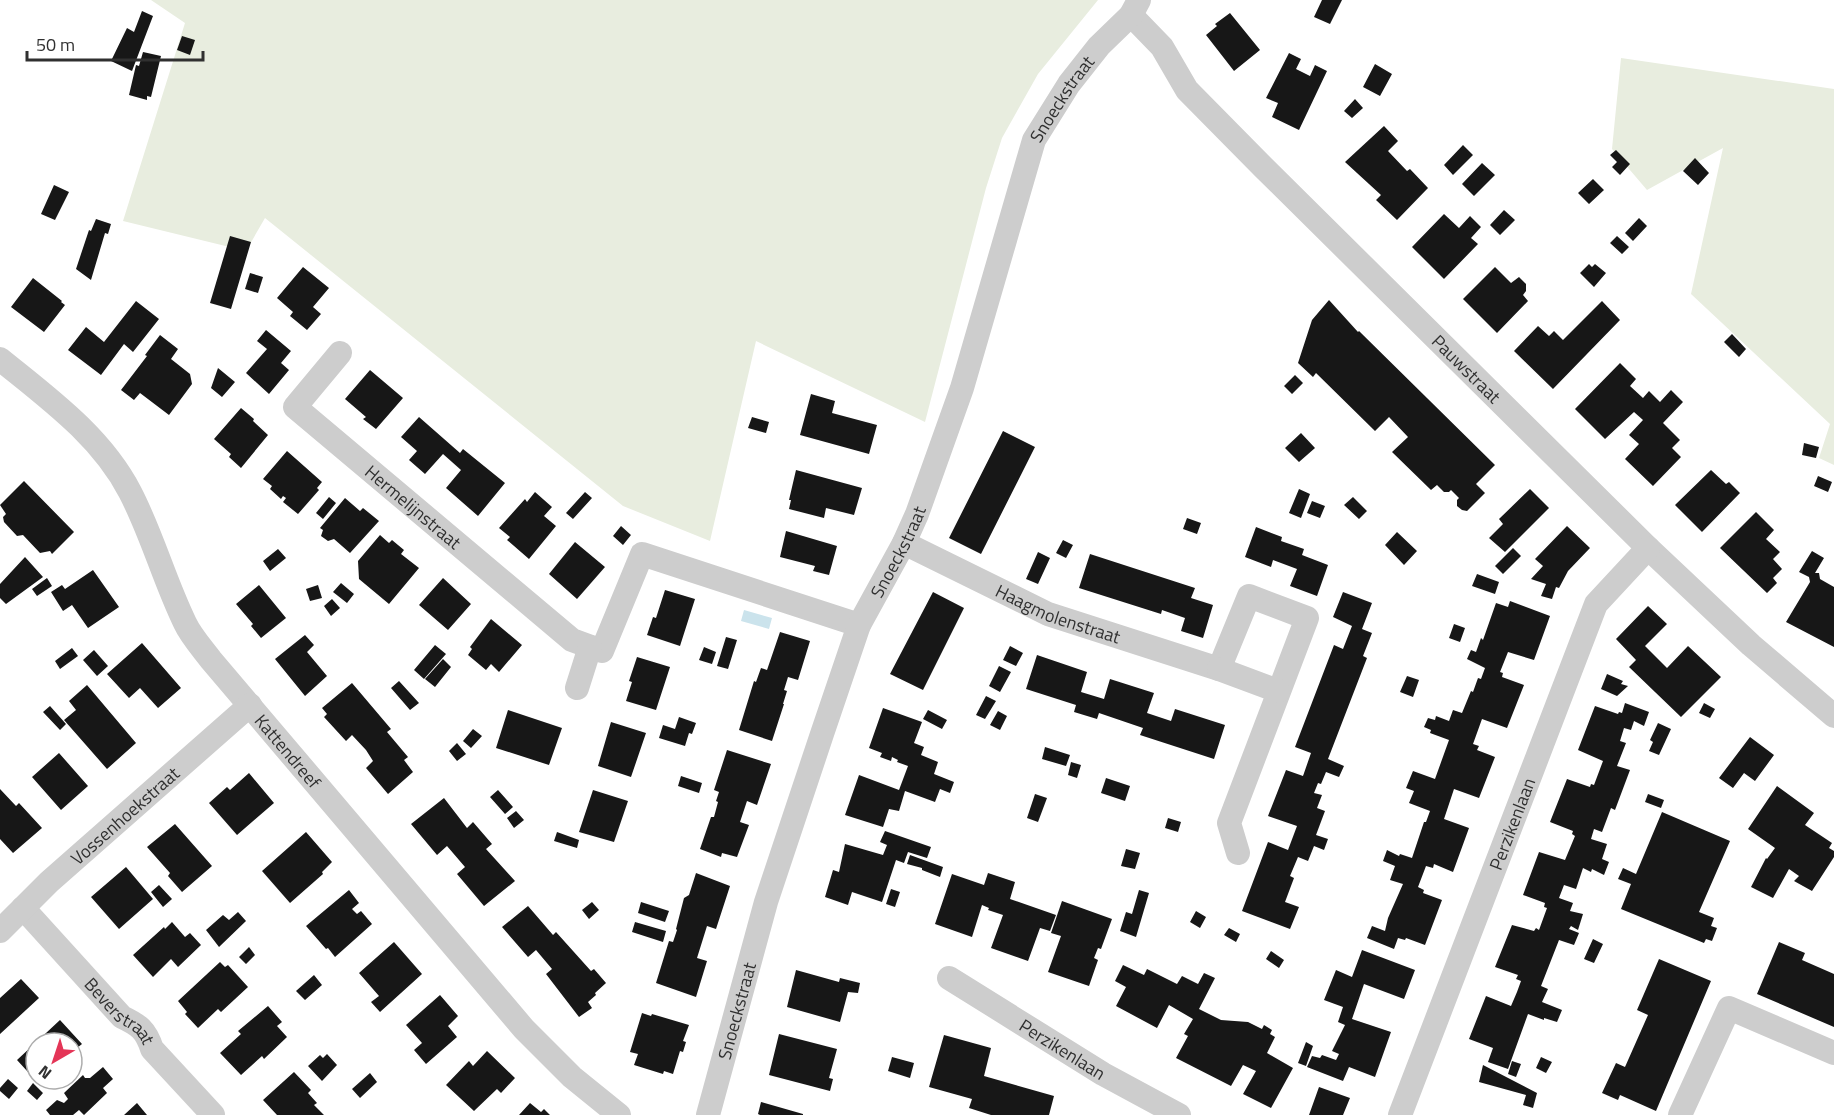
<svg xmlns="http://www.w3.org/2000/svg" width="1834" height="1115" viewBox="0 0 1834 1115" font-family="'Titillium Web',sans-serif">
<rect width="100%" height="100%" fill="#fff"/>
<path fill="#e8eddf" d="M151 0H1098L1038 74 1002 138 986 188 925 422 756 341 710 541 623 506 265 218 246 251 123 221 185 23Z
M1621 58 1834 89V465L1819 458 1830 424 1691 294 1723 148 1647 190 1612 149Z"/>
<path fill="#cbe3ec" d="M744 610 772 618 769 629 741 621Z"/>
<path fill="#171717" d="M1322 0H1342L1330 24 1314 17Z
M142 11 153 16 132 71 111 61 127 28 134 32Z
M1230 13 1260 50 1234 71 1206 35 1217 26 1215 24Z
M182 36 195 40 190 55 177 50Z
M143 52 161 56 151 97 147 96V100L129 95 136 65 139 66Z
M1289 53 1301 59 1296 69 1310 76 1315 65 1327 71 1299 130 1272 117 1278 103 1266 98Z
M1375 64 1392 74 1380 96 1363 87Z
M1355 99 1363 108 1352 118 1344 111Z
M1384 126 1398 141 1388 151 1407 171 1410 169 1428 188 1397 220 1376 200 1381 195 1345 162Z
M1463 145 1473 155 1453 175 1444 165Z
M1616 150 1630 164 1620 175 1612 167 1617 162 1610 155Z
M1695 158 1709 173 1698 185 1683 171Z
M1482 163 1495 175 1474 196 1462 184Z
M1593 179 1604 190 1589 204 1578 193Z
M54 185 69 192 55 220 41 214Z
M1504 210 1515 220 1500 235 1490 225Z
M1444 214 1459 228 1470 216 1481 227 1471 238 1478 244 1444 279 1412 247Z
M1639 218 1647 226 1633 241 1625 233Z
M96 219 111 224 108 234 105 233 91 280 76 269 89 230 91 231Z
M230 236 251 242 231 309 210 303Z
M1617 236 1629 247 1622 254 1610 243Z
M1589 264 1592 267 1595 264 1606 273 1594 287 1580 273Z
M303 267 329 288 313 307 321 314 307 330 290 316 293 312 277 298Z
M1495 267 1511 283 1519 277 1526 284V291L1523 295 1528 301 1497 333 1463 299Z
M250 273 263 277 258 293 245 289Z
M33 278 62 301 61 302 65 305 44 332 11 307Z
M1329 300 1358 332 1359 331 1495 465 1476 484 1485 493 1467 511 1462 510 1457 506V500L1459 498 1451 490 1449 492H1444L1437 485 1431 490 1392 452 1408 437 1389 417 1375 431 1316 373 1313 377 1298 363 1312 320Z
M136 301 159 319 133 352 124 344 101 375 68 350 86 327 104 342Z
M1602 301 1620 320 1553 389 1514 351 1538 326 1549 336 1554 331 1563 340Z
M266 330 291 351 281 363 289 370 269 394 246 373 267 349 257 341Z
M1732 334 1746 349 1739 357 1724 342Z
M160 335 178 349 171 359 190 374 192 384 169 415 140 393 134 400 121 390 147 356 145 355Z
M1620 363 1636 379 1630 386 1643 398 1649 391 1660 402 1671 390 1683 402 1663 423 1680 440 1672 448 1681 457 1653 486 1625 459 1639 444 1629 435 1643 420 1634 412 1605 439 1575 409Z
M218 368 235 382 222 397 211 388Z
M370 370 403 398 376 429 363 419 366 417 345 399Z
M1295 375 1303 383 1292 394 1284 386Z
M811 394 835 401 832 413 877 425 869 454 800 435Z
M241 408 254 419 253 421 268 435 241 468 229 457 231 454 214 439Z
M419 417 460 453 463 449 505 483 478 516 446 488 461 470 443 454 425 474 409 460 417 451 401 437Z
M752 417 769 422 766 433 748 428Z
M1003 431 1035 447 981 554 949 538Z
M1301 433 1315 448 1299 462 1285 448Z
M1804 443 1819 447 1816 458 1802 455Z
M287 451 322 482 317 488 319 490 298 514 283 502 286 498 283 496 281 499 270 489 272 486 263 479Z
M796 470 862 488 854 515 826 508 824 518 789 509 791 500H789Z
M1711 470 1726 484 1729 482 1740 493 1702 532 1675 505Z
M1818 476 1832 482 1828 492 1814 486Z
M24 481 74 532 52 554 50 551 40 553 23 535 17 536 4 522 3 517 6 514 0 505Z
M1299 489 1310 494 1301 518 1289 513Z
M1530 489 1549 508 1505 552 1489 538 1503 524 1499 519Z
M535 492 552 507 544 516 556 526 529 559 507 540 510 537 499 528 525 499 527 502Z
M585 492 592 498 573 519 566 513Z
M329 497 336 503 323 519 316 513Z
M1353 497 1367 511 1359 519 1344 505Z
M345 498 360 511 363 508 379 521 350 553 334 539 328 541 321 536 323 530 320 528Z
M1312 501 1325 506 1320 518 1307 513Z
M1756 512 1774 530 1766 539 1780 552 1773 559 1782 569 1773 578 1777 583 1767 593 1720 548Z
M1187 518 1201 523 1197 534 1183 529Z
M621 526 631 535 623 545 613 536Z
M1567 526 1590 548 1568 571 1559 588 1556 587 1552 599 1541 596 1546 584 1531 579 1543 566 1535 559Z
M1256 527 1282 537 1281 541 1304 549 1302 555 1328 565 1317 596 1290 586 1297 569 1273 560 1271 567 1245 557Z
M786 531 837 546 829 575 813 571 815 566 780 557Z
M1397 532 1417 551 1404 565 1385 545Z
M380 535 389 543 392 540 404 550 401 554 419 568 389 604 359 579 358 561Z
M1063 540 1073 545 1066 558 1056 553Z
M575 542 605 567 577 599 549 574Z
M1513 548 1521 556 1503 574 1495 566Z
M278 549 286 558 270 571 263 561Z
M1812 551 1824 558 1815 573H1819L1820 579 1834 587V647L1786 622 1810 582 1809 577 1799 572Z
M1038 552 1050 558 1038 584 1026 579Z
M1090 554 1195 588 1191 598 1213 605 1203 638 1181 631 1185 618 1162 610 1161 614 1079 588Z
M25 557 43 577 6 604 0 598V584Z
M93 570 119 607 88 628 72 605 63 611 51 592 62 585 65 589Z
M1477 574 1499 582 1495 594 1472 586Z
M47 578 52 586 37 596 32 589Z
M443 578 471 604 448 630 419 605Z
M341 583 354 594 347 603 333 592Z
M259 585 286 618 261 638 251 626 253 624 236 604Z
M318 585 322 598 310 601 306 589Z
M665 590 695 599 680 646 647 635 653 617 656 618Z
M933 592 964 608 923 690 890 674Z
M1343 592 1372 603 1362 629 1372 633 1363 656 1367 658 1328 759 1344 766 1339 777 1326 772 1321 784 1318 783 1314 793 1322 795 1317 808 1325 811 1316 835 1328 839 1324 850 1314 846 1308 861 1298 857 1290 876 1294 878 1285 902 1299 907 1290 929 1242 911 1268 842 1288 850 1297 826 1268 816 1286 770 1303 776 1311 753 1295 747 1334 645 1343 649 1352 626 1333 617Z
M332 599 340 608 331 616 324 606Z
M1510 601 1550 616 1534 660 1508 652 1500 672 1503 673 1502 677 1524 685 1507 728 1482 719 1473 744 1479 746 1477 750 1495 757 1479 798 1454 789 1444 819 1469 828 1453 872 1434 864 1433 868 1426 866 1418 887 1424 890 1423 893 1442 900 1425 945 1406 938 1405 940 1398 938 1394 949 1367 938 1372 926 1385 931 1388 918 1403 884 1390 880 1395 866 1383 861 1387 850 1399 856 1400 854 1412 858 1424 822H1426L1430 811 1409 803 1414 791 1406 788 1413 771 1435 779 1449 740 1430 733 1431 730 1424 727 1428 718 1435 720 1436 716 1449 721 1453 710 1462 713 1471 691 1473 692 1478 678 1481 679 1485 668 1467 659 1471 650 1476 652 1481 638 1483 640 1496 603 1508 607Z
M1648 606 1667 624 1645 646 1667 668 1688 646 1721 677 1681 717 1629 667 1636 660 1616 639Z
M491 619 522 645 499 672 491 664 486 670 468 655 472 649 470 647Z
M1454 624 1465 628 1460 642 1449 638Z
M780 632 810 641 798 680 788 677 784 690 787 691 783 704H784L772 741 739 730 754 681 756 682 761 668 767 670Z
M305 635 314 645 307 652 327 676 305 696 275 659Z
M726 637 737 640 728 669 717 666Z
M142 643 181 688 158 708 140 688 129 698 107 674Z
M435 645 446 654 424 679 414 670Z
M1010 646 1023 653 1016 666 1003 660Z
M704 647 716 652 712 664 699 660Z
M72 648 78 656 60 669 55 661Z
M94 650 108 666 97 676 83 660Z
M1037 655 1087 672 1081 692 1104 699 1110 679 1154 693 1147 713 1171 721 1175 709 1225 725 1214 759 1140 735 1143 728 1099 713 1097 719 1074 712 1076 705 1026 689Z
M637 657 670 667 656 710 626 701 632 682 629 681Z
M443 659 451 667 435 687 425 679Z
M999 666 1011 672 1000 692 989 686Z
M1607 674 1623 681 1621 684 1628 686 1617 696 1601 689Z
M1407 676 1419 680 1413 697 1400 692Z
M399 681 419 703 410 710 391 688Z
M352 683 391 729 387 732 408 757 404 760 413 772 388 794 366 768 373 761 366 750 352 735 346 741 324 717 327 714 322 708Z
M87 685 136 743 107 769 64 720 76 710 69 701Z
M986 696 996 701 985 719 976 715Z
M1625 703 1649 712 1644 726 1634 721 1631 730 1624 728 1620 741 1626 743 1617 766 1630 770 1615 810 1611 808 1602 832 1594 829 1591 839 1607 844 1602 859 1609 862 1604 875 1592 869 1591 872 1583 868 1576 889 1564 885 1559 898 1573 903 1570 911 1583 914 1578 930 1571 926 1569 929 1579 933 1574 945 1559 940 1541 986 1548 989 1542 1002 1562 1010 1557 1022 1544 1018V1020L1528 1014 1508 1069 1488 1062 1493 1048 1469 1039 1486 996 1511 1006 1517 992 1521 981 1516 979 1518 975 1495 967 1512 925 1534 931 1536 928 1539 930 1547 908 1544 907 1545 903 1523 895 1539 852 1565 860 1575 836 1572 834 1573 831 1550 822 1567 779 1590 787 1591 784 1594 785 1603 761 1578 750 1595 706 1618 714 1619 712 1622 713Z
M1704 703 1715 709 1710 718 1699 713Z
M50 706 66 724 60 730 43 712Z
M883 708 922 722 914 743 924 747 921 755 938 762 934 774 954 782 950 793 940 789 935 802 905 791 899 811 889 809 883 827 845 815 859 775 899 790 908 766 897 762 898 760 892 757 891 761 880 757 882 753 869 748Z
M508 710 562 728 549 765 496 748Z
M928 710 947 720 942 729 923 719Z
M998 711 1007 716 1000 730 990 725Z
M679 717 696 723 692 734 689 733 685 746 659 738 663 725 675 729Z
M611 722 646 733 631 777 598 766Z
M1658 723 1671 729 1659 755 1649 751 1653 742 1650 740Z
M473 729 482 736 471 748 463 741Z
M1750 737 1774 755 1755 781 1744 773 1733 788 1719 778Z
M457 743 466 754 457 761 449 751Z
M1045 747 1070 755 1066 766 1042 759Z
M727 750 771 764 757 805 747 801 740 822 749 825 737 857 722 853 721 857 700 849 711 817H714L718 802 716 801 719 792 714 790Z
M59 753 88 786 61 810 32 777Z
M1071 762 1081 765 1077 778 1068 775Z
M249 773 274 803 237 835 209 803 227 787 230 790Z
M681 776 702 783 699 793 678 786Z
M1106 778 1130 786 1125 801 1101 793Z
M1777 786 1814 813 1805 825 1832 843 1829 848 1834 851V857L1812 891 1794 881 1799 876 1789 869 1773 898 1751 887 1766 858 1767 859 1775 848 1748 829Z
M0 789 16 806 19 803 42 828 13 853 0 839Z
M498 790 513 807 505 814 490 797Z
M593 790 628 801 614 842 579 832Z
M1035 794 1047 798 1038 822 1027 818Z
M1648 794 1664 800 1661 808 1645 802Z
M444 798 467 828 473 822 492 844 486 849 515 881 484 906 457 874 465 867 447 846 437 855 411 824Z
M516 811 524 820 514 828 507 818Z
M1662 812 1730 841 1699 912 1714 918 1711 926 1717 928 1712 941 1706 939 1704 943 1621 909 1631 884 1618 879 1623 868 1636 874Z
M1168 818 1181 822 1178 832 1165 828Z
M175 824 212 866 182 892 168 876 170 873 147 847Z
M885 831 931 847 927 858 908 852 904 863 896 860 882 902 852 892 848 905 825 897 833 870 839 872 845 844 883 855 887 845 880 842Z
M306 832 332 862 322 872 323 874 290 903 262 871Z
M557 832 579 840 577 848 554 841Z
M1126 849 1140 853 1135 869 1121 866Z
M910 855 943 867 940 877 922 870V868L907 864Z
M126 867 153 899 119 929 91 897Z
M696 873 730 886 716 929 707 926 697 958 707 961 696 997 656 983 669 941 673 942 677 930 676 929 684 898 689 895Z
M988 873 1015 882 1010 899 1056 915 1050 931 1040 928 1028 961 991 948 1003 915 988 910 989 908 982 905 972 937 935 924 952 874 984 885Z
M159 885 172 899 163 907 151 892Z
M891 889 900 892 895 907 886 904Z
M349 890 359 903 352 909 357 914 361 911 372 924 335 957 328 948 326 949 306 926Z
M1139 890 1149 893 1136 937 1120 931 1126 912 1132 914Z
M1062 901 1112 919 1101 949 1098 948 1094 958 1098 960 1089 986 1048 972 1061 936 1051 933Z
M592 902 599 910 589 919 582 910Z
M641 902 669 911 665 922 638 913Z
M528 906 553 935 556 932 591 971 594 969 606 983 595 993 596 995 588 1002 592 1008 579 1017 546 974 552 969 536 950 528 957 502 927Z
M1196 911 1206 917 1200 928 1190 922Z
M238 912 246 921 219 947 206 930 223 915 229 920Z
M172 922 185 937 190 933 201 945 178 967 171 959 153 977 133 955 164 927 165 929Z
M635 922 666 931 663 942 632 932Z
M1229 928 1240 934 1236 942 1224 935Z
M1593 939 1603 944 1594 963 1584 959Z
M394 942 422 974 380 1012 371 1002 379 996 359 973Z
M1779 942 1805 953 1802 960 1834 974V1027L1757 994Z
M249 947 255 955 246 964 239 957Z
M1362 950 1415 970 1404 999 1364 984 1352 1019 1391 1032 1375 1077 1349 1067 1343 1081 1307 1067 1312 1056 1320 1058 1322 1055 1336 1060 1339 1054 1332 1051 1345 1025 1338 1022 1343 1007 1324 1000 1336 970 1352 977Z
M1271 951 1284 960 1279 968 1266 959Z
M1659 959 1711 981 1656 1111 1620 1095 1618 1100 1602 1093 1616 1063 1625 1067 1648 1015 1637 1010Z
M220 962 225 967 228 965 248 987 221 1012 218 1009 198 1028 185 1014 187 1012 178 1001Z
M1123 965 1144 975 1147 969 1177 984 1182 976 1198 984 1204 973 1215 978 1199 1009 1221 1020 1248 1022 1262 1029 1264 1025 1272 1030 1270 1034 1275 1037 1267 1053 1293 1068 1271 1108 1243 1094 1256 1071 1243 1065 1231 1086 1176 1058 1188 1036 1184 1034 1193 1019 1169 1005 1157 1028 1116 1006 1126 987 1115 981Z
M796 970 839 982 840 978 860 983 858 993 848 992 840 1022 787 1007Z
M314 975 322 985 305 1000 296 991Z
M21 979 39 998 0 1034V998Z
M440 995 458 1016 448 1026 457 1037 426 1064 414 1050 422 1043 406 1025Z
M268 1006 282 1022 277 1026 287 1037 264 1059 262 1056 241 1075 220 1053 241 1034 238 1031Z
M642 1013 651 1016 652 1014 689 1025 683 1041 686 1042 683 1052 680 1051 673 1074 664 1071 663 1074 634 1065 638 1054 630 1052Z
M60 1020 82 1044 72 1052V1043H36V1079H53L45 1086 41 1081 38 1083 17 1060Z
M779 1034 837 1049 829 1078 833 1079 830 1091 769 1075Z
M944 1035 991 1048 984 1076 1054 1096 1049 1115H991L969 1108 972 1099 929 1087Z
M1306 1042 1313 1046 1306 1066 1298 1063Z
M487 1051 515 1078 501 1093 497 1089 474 1111 446 1085 469 1061 473 1066Z
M327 1054 337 1065 322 1081 308 1066 320 1055 323 1058Z
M892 1057 914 1063 910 1078 888 1071Z
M1541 1057 1552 1062 1546 1073 1536 1068Z
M1512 1061 1521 1064 1516 1077 1508 1074Z
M1483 1065 1537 1093 1533 1108 1523 1105 1526 1095 1479 1082Z
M103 1067 113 1079 103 1088 107 1093 84 1115 79 1110 73 1115H50L46 1110 57 1100 64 1103 68 1099 64 1093 83 1075 85 1078H90Z
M294 1072 311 1090 308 1093 317 1103 314 1105 324 1115H277L263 1100Z
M370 1073 377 1082 360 1098 352 1089Z
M8 1079 18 1088 9 1099 0 1091V1088Z
M33 1083 43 1093 37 1100 27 1091Z
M1319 1087 1350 1098 1343 1115H1309Z
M761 1102 803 1114V1115H760L758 1114Z
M137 1103 147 1115H124Z
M530 1103 541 1112 544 1109 550 1115H519Z"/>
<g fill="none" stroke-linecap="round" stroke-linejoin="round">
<g stroke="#cdcdcd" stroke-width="24">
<path id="s1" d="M1131 15 1162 47 1187 90 1264 168 1648 548 1751 645 1834 716"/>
<path id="s2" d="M340 353 295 407 572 640 602 651 642 554 859 625"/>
<path id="s3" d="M0 359C48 398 101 436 130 492 152 534 164 580 185 623 191 636 202 648 211 660L524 1029 572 1077 619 1115"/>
<path id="s4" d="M904 543 1048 614 1219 669 1249 596 1307 618 1229 823 1238 853"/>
<path d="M1219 669 1278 691"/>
<path d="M577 688 590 647"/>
<path id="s5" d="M23 908 122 1017C139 1025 146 1030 152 1049L213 1115"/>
<path id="s6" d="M0 931 49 882 250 705"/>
<path id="s7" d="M949 978 1103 1074 1179 1115"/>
<path id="s8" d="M708 1115 766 902 822 734 859 625 904 543 917 514 962 388 1034 140 1069 84 1099 46 1131 15 1139 0"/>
<path id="s9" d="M1400 1115 1596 604 1648 548"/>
<path d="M1680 1115 1729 1008 1834 1053"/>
</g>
</g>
<g text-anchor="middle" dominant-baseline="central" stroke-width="6" stroke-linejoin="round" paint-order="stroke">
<g font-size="18" fill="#303030" stroke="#fff">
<text stroke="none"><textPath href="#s8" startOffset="1080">Snoeckstraat</textPath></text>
<text stroke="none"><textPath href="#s1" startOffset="489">Pauwstraat</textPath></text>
<text stroke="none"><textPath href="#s2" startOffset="225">Hermelijnstraat</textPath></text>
<text stroke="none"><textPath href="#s8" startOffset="596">Snoeckstraat</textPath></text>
<text stroke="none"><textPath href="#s4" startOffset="170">Haagmolenstraat</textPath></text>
<text stroke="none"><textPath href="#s3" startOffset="494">Kattendreef</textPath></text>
<text stroke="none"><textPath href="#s6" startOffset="170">Vossenhoekstraat</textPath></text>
<text stroke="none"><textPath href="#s9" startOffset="312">Perzikenlaan</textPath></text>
<text stroke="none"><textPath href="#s8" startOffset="108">Snoeckstraat</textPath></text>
<text stroke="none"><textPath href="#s5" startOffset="142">Beverstraat</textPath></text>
<text stroke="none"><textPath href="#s7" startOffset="134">Perzikenlaan</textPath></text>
</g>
</g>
<g transform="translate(54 1061) rotate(219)"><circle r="28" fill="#ffffff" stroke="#acacac" stroke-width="1.5"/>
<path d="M0-4.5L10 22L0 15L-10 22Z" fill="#e43557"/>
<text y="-9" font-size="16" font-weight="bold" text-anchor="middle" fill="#303030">N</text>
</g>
<path d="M27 51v9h176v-9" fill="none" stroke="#303030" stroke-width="3"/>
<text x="36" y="51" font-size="18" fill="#303030" stroke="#ffffff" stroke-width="4.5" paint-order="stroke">50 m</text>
</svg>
